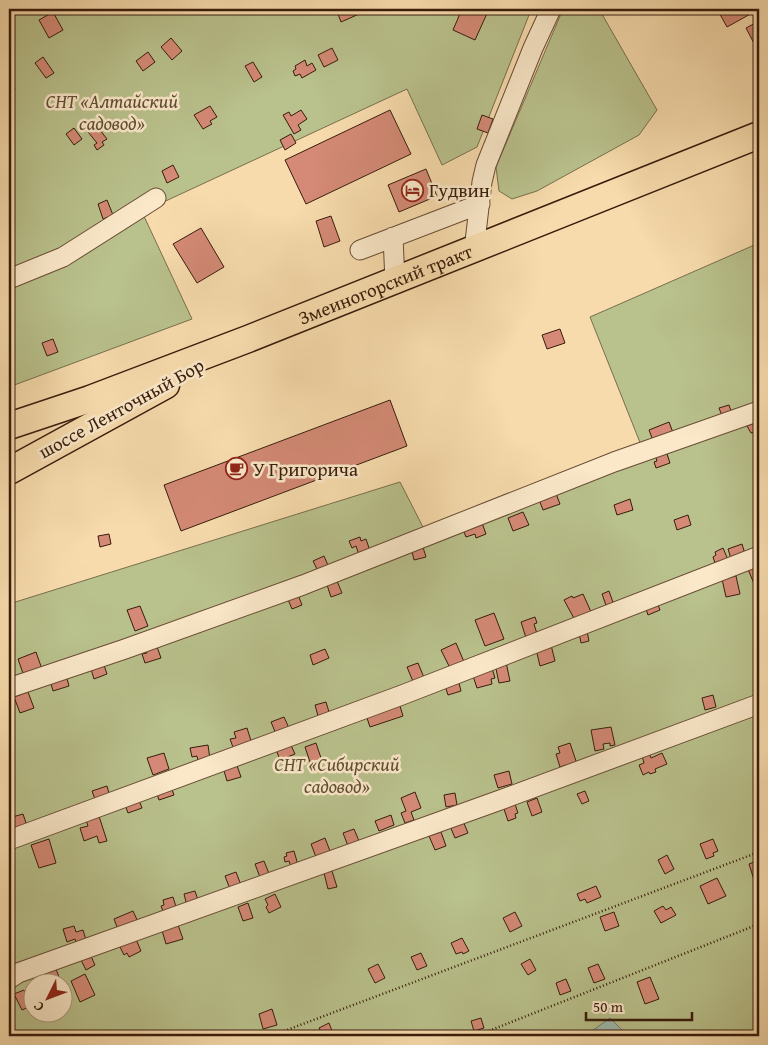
<svg xmlns="http://www.w3.org/2000/svg" width="768" height="1045" viewBox="0 0 768 1045" font-family="'Gentium Book Plus',serif">
<rect width="100%" height="100%" fill="#f7dbac"/>
<filter id="stains"><feTurbulence type="fractalNoise" baseFrequency=".004" numOctaves="4"/><feColorMatrix values="0 0 0 0 .2 0 0 0 0 .09 0 0 0 0 .02 0 0 0 .5 -.17"/></filter>
<radialGradient id="worn" r=".72"><stop offset=".6" stop-color="#630" stop-opacity="0"/><stop offset="1" stop-color="#630" stop-opacity=".3"/></radialGradient>
<path fill="#b9c18c" stroke="#786e4c" fill-rule="evenodd" d="M9 9H527L531 10 477 147 442 165 407 89 142 212 192 319 9 387Z
M563 9H599L657 110 639 135 537 191 512 199 499 191 496 167Z
M759 243V1036H9V604L400 482 424 529 641 445 590 317ZM32 982H62V1012H32Z"/>
<path fill="#9dbbae" stroke="#757b6d" d="M610 1018 628 1036H585Z"/>
<path fill="#d48a76" stroke="#381c0c" d="M343 9H357L359 14 341 22 338 14 344 11Z
M462 9H489L475 40 453 30Z
M717 9H752L754 12 727 27Z
M53 12 63 30 49 38 39 20Z
M759 21V53L746 28Z
M171 38 182 51 172 60 161 47Z
M332 48 338 60 324 67 318 55Z
M148 52 155 62 143 71 136 61Z
M43 57 54 73 46 78 35 63Z
M305 60 307 66 312 63 316 70 302 78 300 74 295 76 293 71 296 69 295 66Z
M253 62 262 77 254 82 245 66Z
M11 76 15 89 9 91V77Z
M210 106 217 117 210 121 212 124 203 129 194 115Z
M301 110 307 119 298 125 301 130 294 134 283 115 289 112 291 116Z
M390 110 411 154 306 204 285 160Z
M482 115 493 119 488 133 477 129Z
M96 125 107 139 102 142 104 145 97 150 94 145 97 143 88 132Z
M74 128 82 139 74 145 66 134Z
M291 134 296 143 285 150 280 140Z
M173 165 179 177 167 183 162 171Z
M426 169 437 196 399 212 388 185Z
M107 200 113 215 103 219 98 204Z
M331 216 340 241 324 247 316 221Z
M201 228 224 267 197 283 173 244Z
M560 329 565 343 547 349 542 335Z
M53 339 58 352 47 356 42 343Z
M390 400 407 446 181 531 164 485Z
M729 405 733 417 724 421 719 408Z
M759 421V435L756 436 755 432 751 433 747 426Z
M669 422 675 438 655 446 649 430Z
M666 451 670 463 656 468 654 462 657 461 655 455Z
M555 491 560 504 543 510 538 497Z
M630 499 633 510 617 515 614 505Z
M523 512 529 525 513 531 508 518Z
M688 515 691 525 677 530 674 520Z
M481 520 486 534 476 538 475 534 466 537 462 527Z
M109 534 111 544 100 547 98 536Z
M360 537 361 541 366 539 371 554 359 555 356 546 352 548 349 541Z
M422 544 426 557 414 560 411 547Z
M742 544 746 557 732 562 728 549Z
M723 548 729 562 720 566 719 561 715 563 713 557 716 555 715 552Z
M324 556 330 570 320 575 313 561Z
M759 562V584L755 586 747 567Z
M736 576 740 594 726 597 722 579Z
M337 581 342 593 331 597 327 585Z
M609 591 615 608 608 611 602 594Z
M297 592 302 605 292 609 287 597Z
M583 594 592 614 576 622 564 600 572 596 573 598Z
M657 602 660 610 648 615 645 606Z
M140 606 148 626 135 631 127 610Z
M494 613 504 639 485 646 475 620Z
M535 617 537 623 534 624 538 637 527 641 521 622Z
M587 631 589 641 581 643 579 633Z
M456 643 465 664 451 670 441 650Z
M156 644 161 658 145 663 142 654 147 653 145 648Z
M551 645 555 661 540 666 536 649Z
M325 649 329 658 313 665 310 655Z
M36 652 43 672 25 679 18 659Z
M103 662 107 674 94 679 90 666Z
M506 662 510 681 499 683 495 664Z
M418 663 425 680 414 684 407 667Z
M492 668 495 678 491 679 492 684 477 688 472 673Z
M66 675 69 686 53 691 50 680Z
M458 679 461 691 448 695 444 683Z
M28 692 34 708 20 713 14 697Z
M713 695 716 707 705 710 702 698Z
M326 702 329 712 318 716 315 705Z
M400 706 403 716 370 727 365 712Z
M284 717 289 728 276 734 271 722Z
M611 727 615 745 610 746V743L603 744 604 749 595 751 591 730Z
M247 728 252 744 234 750 230 739 236 738 234 732Z
M289 741 295 754 280 760 275 747Z
M316 743 322 761 311 765 305 747Z
M570 743 577 764 567 767 566 765 560 767 556 754 560 753 558 747Z
M208 745 210 759 198 761 197 756 192 757 190 748Z
M164 753 169 769 153 775 147 758Z
M649 753 651 758 662 753 667 764 655 769 656 772 650 774 649 772 643 775 639 765 644 763 642 756Z
M235 760 241 777 227 781 222 764Z
M509 771 512 784 498 788 494 775Z
M170 784 174 795 159 800 155 788Z
M107 786 110 797 96 802 92 791Z
M585 791 589 801 582 804 577 794Z
M415 792 421 808 411 812 414 820 405 823 401 813 406 811 401 798Z
M455 793 457 805 446 807 444 795Z
M137 795 142 808 128 813 123 799Z
M537 798 542 812 532 816 527 802Z
M515 804 518 813 515 814 516 818 508 821 504 809Z
M98 813 107 841 99 843 97 836 84 841 80 828 88 826 85 817Z
M23 814 27 826 13 831 9 818Z
M391 815 394 825 379 831 375 821Z
M463 821 468 833 455 838 450 826Z
M354 829 359 841 348 846 343 833Z
M441 832 446 846 435 850 429 836Z
M325 838 330 851 316 857 311 844Z
M49 839 56 863 39 868 31 845Z
M713 839 718 851 713 853 714 856 706 859 700 844Z
M294 851 298 865 291 867 289 861 285 862 284 857 287 856 286 853Z
M667 855 674 869 665 874 658 860Z
M759 860V882L755 883 749 864Z
M264 861 270 876 261 880 255 864Z
M332 871 337 887 328 889 324 873Z
M236 872 241 885 230 889 225 876Z
M717 878 726 896 708 904 700 886Z
M596 886 601 897 587 903 585 899 580 901 577 894Z
M195 891 199 903 187 906 184 894Z
M275 894 281 907 269 913 266 907 268 905 265 899Z
M173 897 177 910 164 914 161 906 164 905 163 900Z
M248 903 253 918 243 921 238 907Z
M663 906 666 910 671 907 676 915 661 923 654 911Z
M133 911 139 924 119 932 114 919Z
M515 912 522 926 510 932 503 918Z
M614 912 619 926 605 931 600 917Z
M177 922 183 939 166 944 161 927Z
M74 926 76 932 83 930 87 943 77 946 75 939 67 942 63 929Z
M135 937 141 951 129 957 127 953 124 955 119 945Z
M462 938 469 951 463 954 462 952 456 954 451 943Z
M89 952 95 965 86 970 79 956Z
M421 953 427 966 417 970 411 957Z
M530 959 536 970 528 975 521 964Z
M378 964 385 978 375 983 368 969Z
M598 964 605 979 594 983 588 968Z
M56 969 61 982H44L41 975Z
M85 974 95 995 80 1002 71 981Z
M650 977 659 999 645 1004 637 982Z
M566 979 571 991 560 995 556 983Z
M24 990 31 1006 22 1010 14 994Z
M272 1009 277 1025 263 1029 259 1014Z
M481 1018 484 1028 474 1031 471 1021Z
M329 1023 334 1036H323L319 1028Z"/>
<g fill="none" stroke-linecap="round" stroke-linejoin="round">
<defs>
<path id="minor" d="M393 237 395 281
M360 250 480 204
M474 250 482 182 486 165 533 48 551 9
M9 279 63 257 156 198
M9 688 125 649 303 585 614 462 759 411
M9 840 402 695 759 556
M9 979 18 973 503 799 759 704"/>
<g id="highway">
<path id="s1" d="M9 426 90 399 248 339 759 135"/>
<path d="M9 471 166 385"/>
</g>
</defs>
<use href="#minor" stroke="#684c34" stroke-width="21"/>
<use href="#highway" stroke="#381c0c" stroke-width="29"/>
<path stroke="#381c0c" stroke-width="2.5" stroke-dasharray="1 2.5" stroke-linecap="butt" d="M271 1036 759 852
M476 1036 759 924"/>
<use href="#minor" stroke="#fae8c9" stroke-width="19"/>
<use href="#highway" stroke="#f7dbac" stroke-width="26"/>
</g>
<defs>
<symbol id="hotel-ring" viewBox="-11 -11 22 22"><circle r="9.5" fill="#fae8c9" stroke="#8f2418" stroke-width="1.5"/><path d="M-6-4.5h1.5V1H6V5H4.5V3h-9V5H-6ZM-4 0a1.8 1.8 0 1 1 3.6 0ZM.5 0V-2.5h3Q6-2.5 6 0Z" fill="#8f2418"/></symbol>
<symbol id="cafe-ring" viewBox="-11 -11 22 22"><circle r="9.5" fill="#fae8c9" stroke="#8f2418" stroke-width="1.5"/><path d="M-5.5-4.5H6V0H3Q3 3.5 0 3.5H-2.5Q-5.5 3.5-5.5 0ZM3-3.2v2h1.7v-2ZM-6 4.5H4V6H-6Z" fill="#8f2418"/></symbol>
</defs>
<g fill-rule="evenodd">
<use href="#hotel-ring" x="400" y="178" width="25" height="25"/>
<use href="#cafe-ring" x="224" y="456" width="25" height="25"/>
</g>
<g text-anchor="middle" dominant-baseline="central" stroke-width="5" stroke-linejoin="round" paint-order="stroke">
<g font-size="19" font-style="italic" fill="#5f4e32" stroke="#fae8c9">
<text x="112" y="101">СНТ «Алтайский<tspan x="112" dy="22">садовод»</tspan></text>
<text x="337" y="764">СНТ «Сибирский<tspan x="337" dy="22">садовод»</tspan></text>
</g>
<g font-size="19" fill="#381c0c" stroke="#fae8c9" text-anchor="start">
<text x="429" y="190">Гудвин</text>
<text x="253" y="469">У Григорича</text>
</g>
<g font-size="19" fill="#381c0c" stroke="#fae8c9">
<text stroke="none"><textPath href="#s1" startOffset="402">Змеиногорский тракт</textPath></text>
<text transform="translate(121 408) rotate(-29)">шоссе Ленточный Бор</text>
</g>
</g>
<rect width="768" height="1045" fill="none" stroke="#f7dbac" stroke-width="30"/>
<rect x="10" y="10" width="748" height="1025" fill="none" stroke="#381c0c" stroke-width="2.5"/>
<rect x="15" y="15" width="738" height="1015" fill="none" stroke="#381c0c"/>
<g transform="translate(48 998) rotate(228)"><circle r="24" fill="#fae8c9" stroke="#ac967d"/>
<path d="M0-4L9 19L0 12L-9 19Z" fill="#8f2418"/>
<text y="-8" font-size="14" font-weight="bold" text-anchor="middle" fill="#381c0c">С</text>
</g>
<path d="M586 1012v8h106v-8" fill="none" stroke="#381c0c" stroke-width="2.5"/>
<text x="593" y="1012" font-size="15" fill="#381c0c" stroke="#fae8c9" stroke-width="4" paint-order="stroke">50 m</text>
<rect width="100%" height="100%" filter="url(#stains)"/>
<rect width="100%" height="100%" fill="url(#worn)"/>
</svg>
